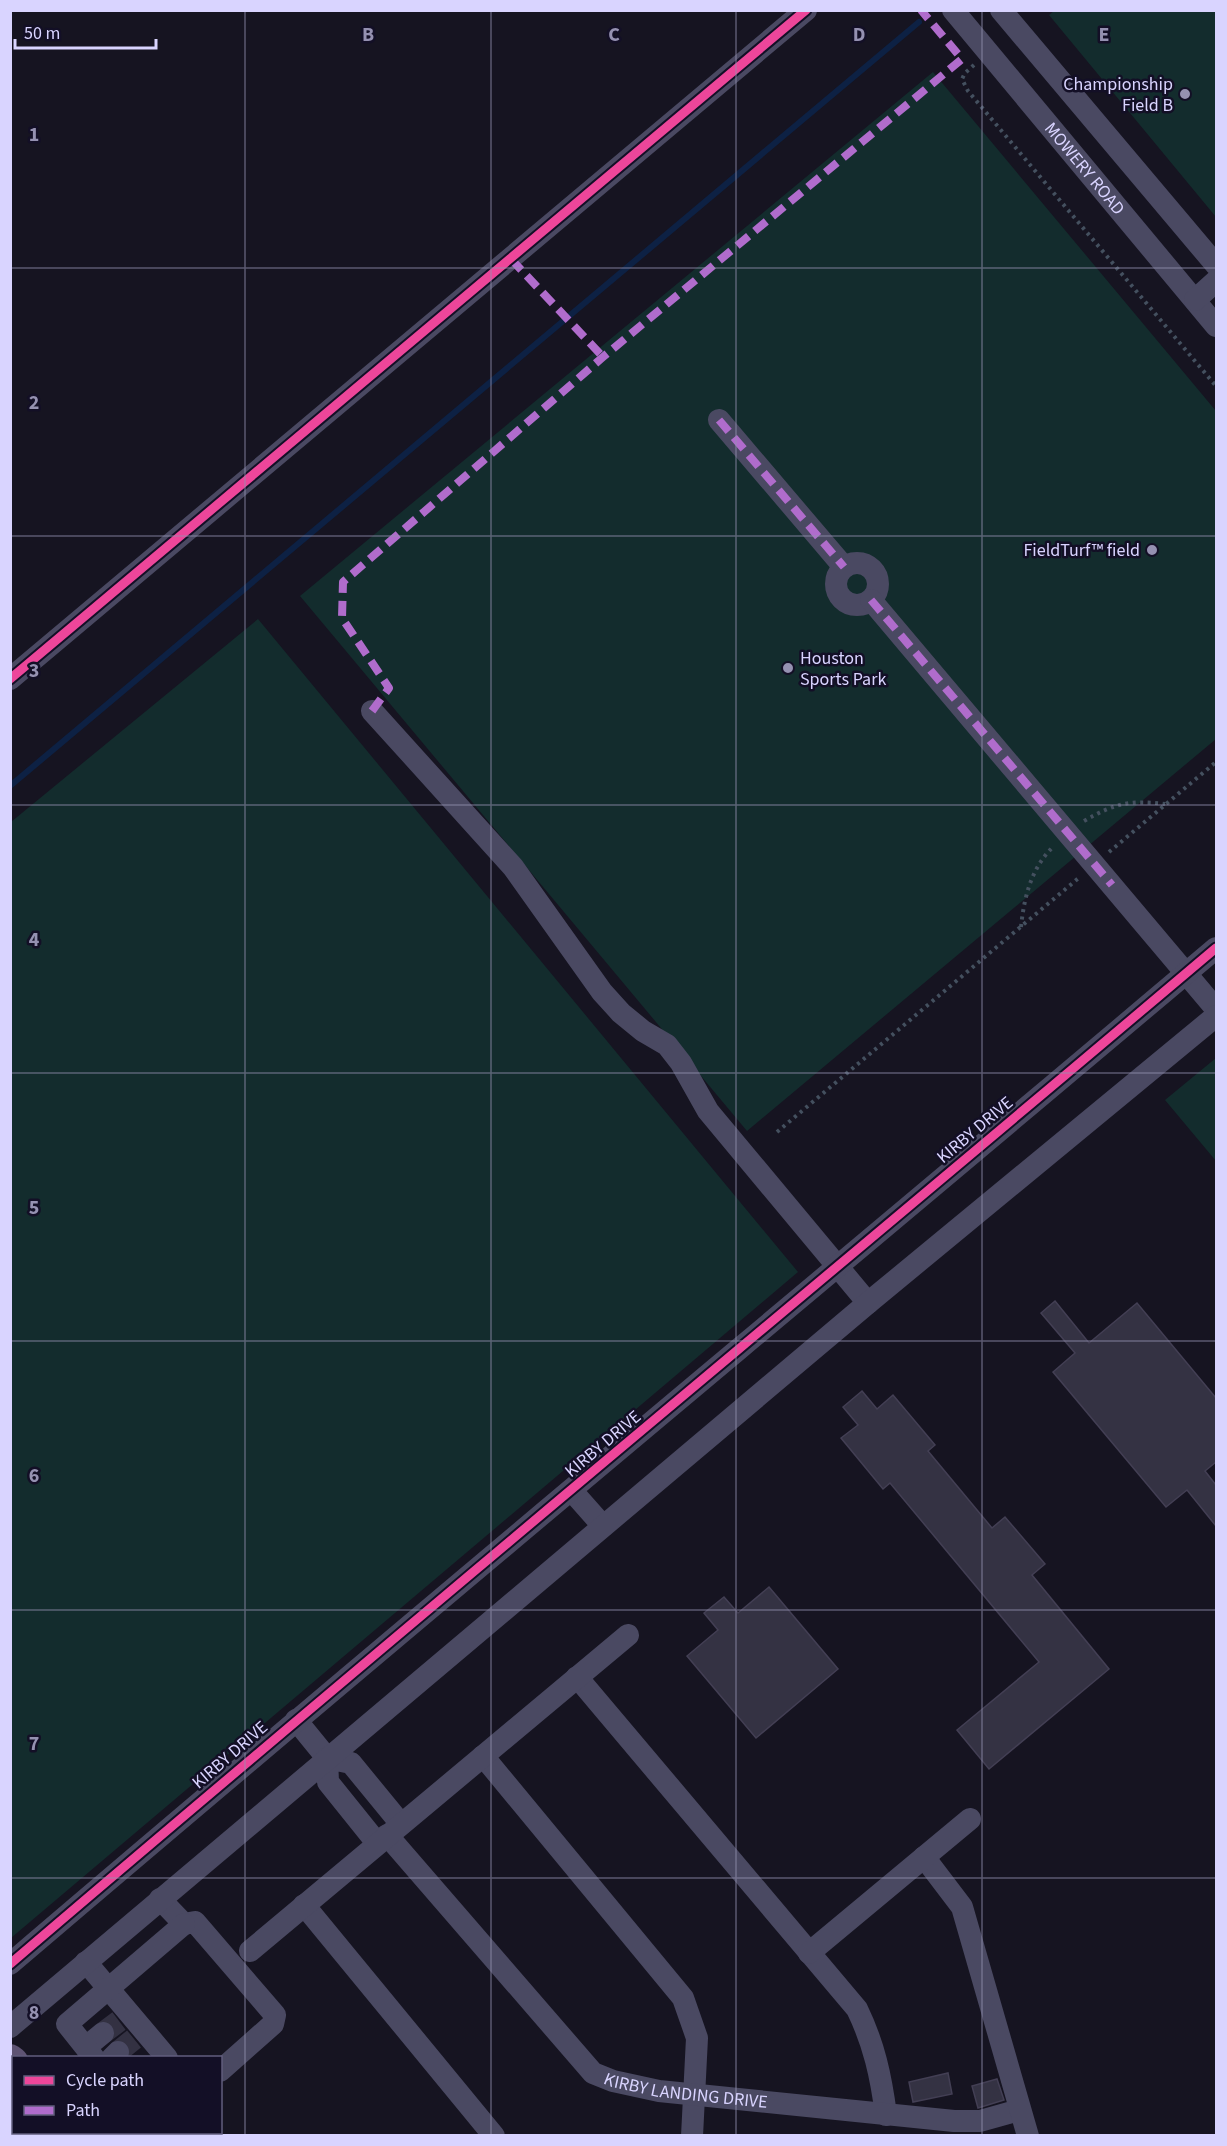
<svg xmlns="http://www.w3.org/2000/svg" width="1227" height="2146" viewBox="0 0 1227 2146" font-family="'Source Sans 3',sans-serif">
<rect width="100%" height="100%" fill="#161421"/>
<path fill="#132c2d" d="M1054 11H1216V217L1049 15Z
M933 72 1216 411V739L747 1131 300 596Z
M258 619 798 1272 11 1938V822Z
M1216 1058V1161L1165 1100Z"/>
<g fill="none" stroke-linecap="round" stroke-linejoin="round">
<path stroke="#0d2144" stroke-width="6" d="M10 786 919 22"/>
</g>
<path fill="#343243" stroke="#433f54" stroke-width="1.5" d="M1055 1301 1089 1343 1137 1303 1216 1398V1462L1205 1471 1216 1485V1526L1187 1490 1166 1507 1053 1372 1075 1353 1041 1313Z
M862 1391 877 1409 893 1395 935 1445 928 1451 992 1528 1005 1517 1045 1564 1032 1575 1109 1669 989 1769 957 1730 1039 1662 890 1483 883 1489 841 1438 858 1425 843 1407Z
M769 1587 838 1669 756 1738 687 1656 718 1630 704 1613 724 1597 738 1613Z
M948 2073 952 2094 913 2102 909 2082Z
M997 2079 1004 2100 978 2108 972 2086Z"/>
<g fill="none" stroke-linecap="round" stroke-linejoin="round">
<path stroke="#333142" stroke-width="22" stroke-dasharray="22 11" stroke-linecap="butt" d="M103 2033 119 2021
M118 2052 134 2039"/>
<path stroke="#44505f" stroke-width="4" stroke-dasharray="3 4.5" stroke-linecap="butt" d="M974 65 965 73 962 79 968 91 1216 386
M1084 821C1115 803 1130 800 1165 804
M1109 852 1216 762
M1021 927C1024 898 1031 868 1053 847
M777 1132 1081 876"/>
<g stroke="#4a4962" stroke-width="22">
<path id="s1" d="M953 10 1216 326"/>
<path d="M1001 10 1216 265"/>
<path d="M1195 300 1216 281"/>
<path d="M719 420 844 567"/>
<circle cx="857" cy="584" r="21"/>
<path d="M871 600 1216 1009"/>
<path d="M10 679 806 10"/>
<path d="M372 711 513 867 602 992 621 1013 643 1031 667 1045 681 1063 708 1111 868 1303"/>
<path d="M572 1491 603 1526"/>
<path d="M577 1677 857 2009C874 2044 881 2076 886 2115"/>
<path d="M296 1720 327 1758"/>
<path d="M483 1756 683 1998 697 2038 692 2136"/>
<path id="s2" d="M387 1835 593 2073 613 2081 659 2091 954 2121H980L1019 2110"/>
<path d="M377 1843 328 1782 327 1758 351 1763 401 1824"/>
<path d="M924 1857 962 1907 1028 2136"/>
<path d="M160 1899 184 1924 195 1922 275 2015 273 2024 220 2071"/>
<path d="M304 1905 494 2136"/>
<path d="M250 1951 628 1635"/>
<path d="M809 1953 970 1819"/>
<path d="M86 1962 167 2058"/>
<path d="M10 1964C410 1622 815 1287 1216 948"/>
<path d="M10 2027 868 1303 1216 1016"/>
<path d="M86 2047 103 2033"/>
<path d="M94 2058 67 2024 184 1924"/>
<path d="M112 2058 118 2052"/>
<path d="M155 2132V2136"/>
</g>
<path stroke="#5e5373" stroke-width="28" d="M10 2058 14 2061
M73 2132 76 2136"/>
<path stroke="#b06ccc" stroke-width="8" stroke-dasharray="15 8" stroke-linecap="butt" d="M511 259 603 357
M719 420 844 567
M871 600 1112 885
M372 711 389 688 342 618 343 582 603 357 962 59 921 10"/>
<defs>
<path id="cycleway" d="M10 679 806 10
M10 1964C410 1622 815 1287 1216 948"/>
</defs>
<use href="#cycleway" stroke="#130f26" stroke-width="13"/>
<use href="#cycleway" stroke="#ed469a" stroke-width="9"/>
</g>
<path fill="none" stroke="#9591b1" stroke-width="1.5" stroke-opacity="0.55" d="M245 10V2136M491 10V2136M736 10V2136M982 10V2136M10 268H1216M10 536H1216M10 805H1216M10 1073H1216M10 1341H1216M10 1610H1216M10 1878H1216"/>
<g fill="#9591b1" stroke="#130f26" stroke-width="2">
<circle cx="1185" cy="94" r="6"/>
<circle cx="1152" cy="550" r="6"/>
<circle cx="788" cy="668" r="6"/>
</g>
<g text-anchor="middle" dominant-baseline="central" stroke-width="5" stroke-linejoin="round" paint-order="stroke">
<g font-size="18" fill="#d9d4ff" stroke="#130f26" text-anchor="end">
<text x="1173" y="84">Championship<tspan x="1173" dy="21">Field B</tspan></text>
<text x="1140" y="550">FieldTurf™ field</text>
<text x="800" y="658" text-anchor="start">Houston<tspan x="800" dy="21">Sports Park</tspan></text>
</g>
<g font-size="18" fill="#d9d4ff" stroke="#130f26">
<text stroke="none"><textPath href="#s1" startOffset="206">MOWERY ROAD</textPath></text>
<text transform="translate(975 1130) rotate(-40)">KIRBY DRIVE</text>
<text transform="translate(603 1444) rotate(-40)">KIRBY DRIVE</text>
<text transform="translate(230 1755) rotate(-41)">KIRBY DRIVE</text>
<text stroke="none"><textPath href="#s2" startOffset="410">KIRBY LANDING DRIVE</textPath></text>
</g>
</g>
<g font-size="20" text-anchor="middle" font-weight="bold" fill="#9591b1" stroke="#130f26" stroke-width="5" stroke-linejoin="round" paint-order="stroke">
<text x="368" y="41">B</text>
<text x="614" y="41">C</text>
<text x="859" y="41">D</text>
<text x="1104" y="41">E</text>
<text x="34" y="141">1</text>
<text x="34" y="409">2</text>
<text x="34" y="677">3</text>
<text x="34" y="946">4</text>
<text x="34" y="1214">5</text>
<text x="34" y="1482">6</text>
<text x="34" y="1750">7</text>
<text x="34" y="2019">8</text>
</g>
<rect width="1227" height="2146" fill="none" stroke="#d9d4ff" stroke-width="24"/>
<rect x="12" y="2056" width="210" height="78" fill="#130f26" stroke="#625e7d" stroke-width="1.5"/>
<rect x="24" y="2076" width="30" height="9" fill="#ed469a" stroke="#625e7d" stroke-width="1.5"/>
<text x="66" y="2086" font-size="18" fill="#d9d4ff">Cycle path</text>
<rect x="24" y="2106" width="30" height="9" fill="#b06ccc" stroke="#625e7d" stroke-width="1.5"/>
<text x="66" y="2116" font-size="18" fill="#d9d4ff">Path</text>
<path d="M15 39v9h141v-9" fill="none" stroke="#d9d4ff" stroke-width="3"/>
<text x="24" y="39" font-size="18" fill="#d9d4ff" stroke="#130f26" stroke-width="4.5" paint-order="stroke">50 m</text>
</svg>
